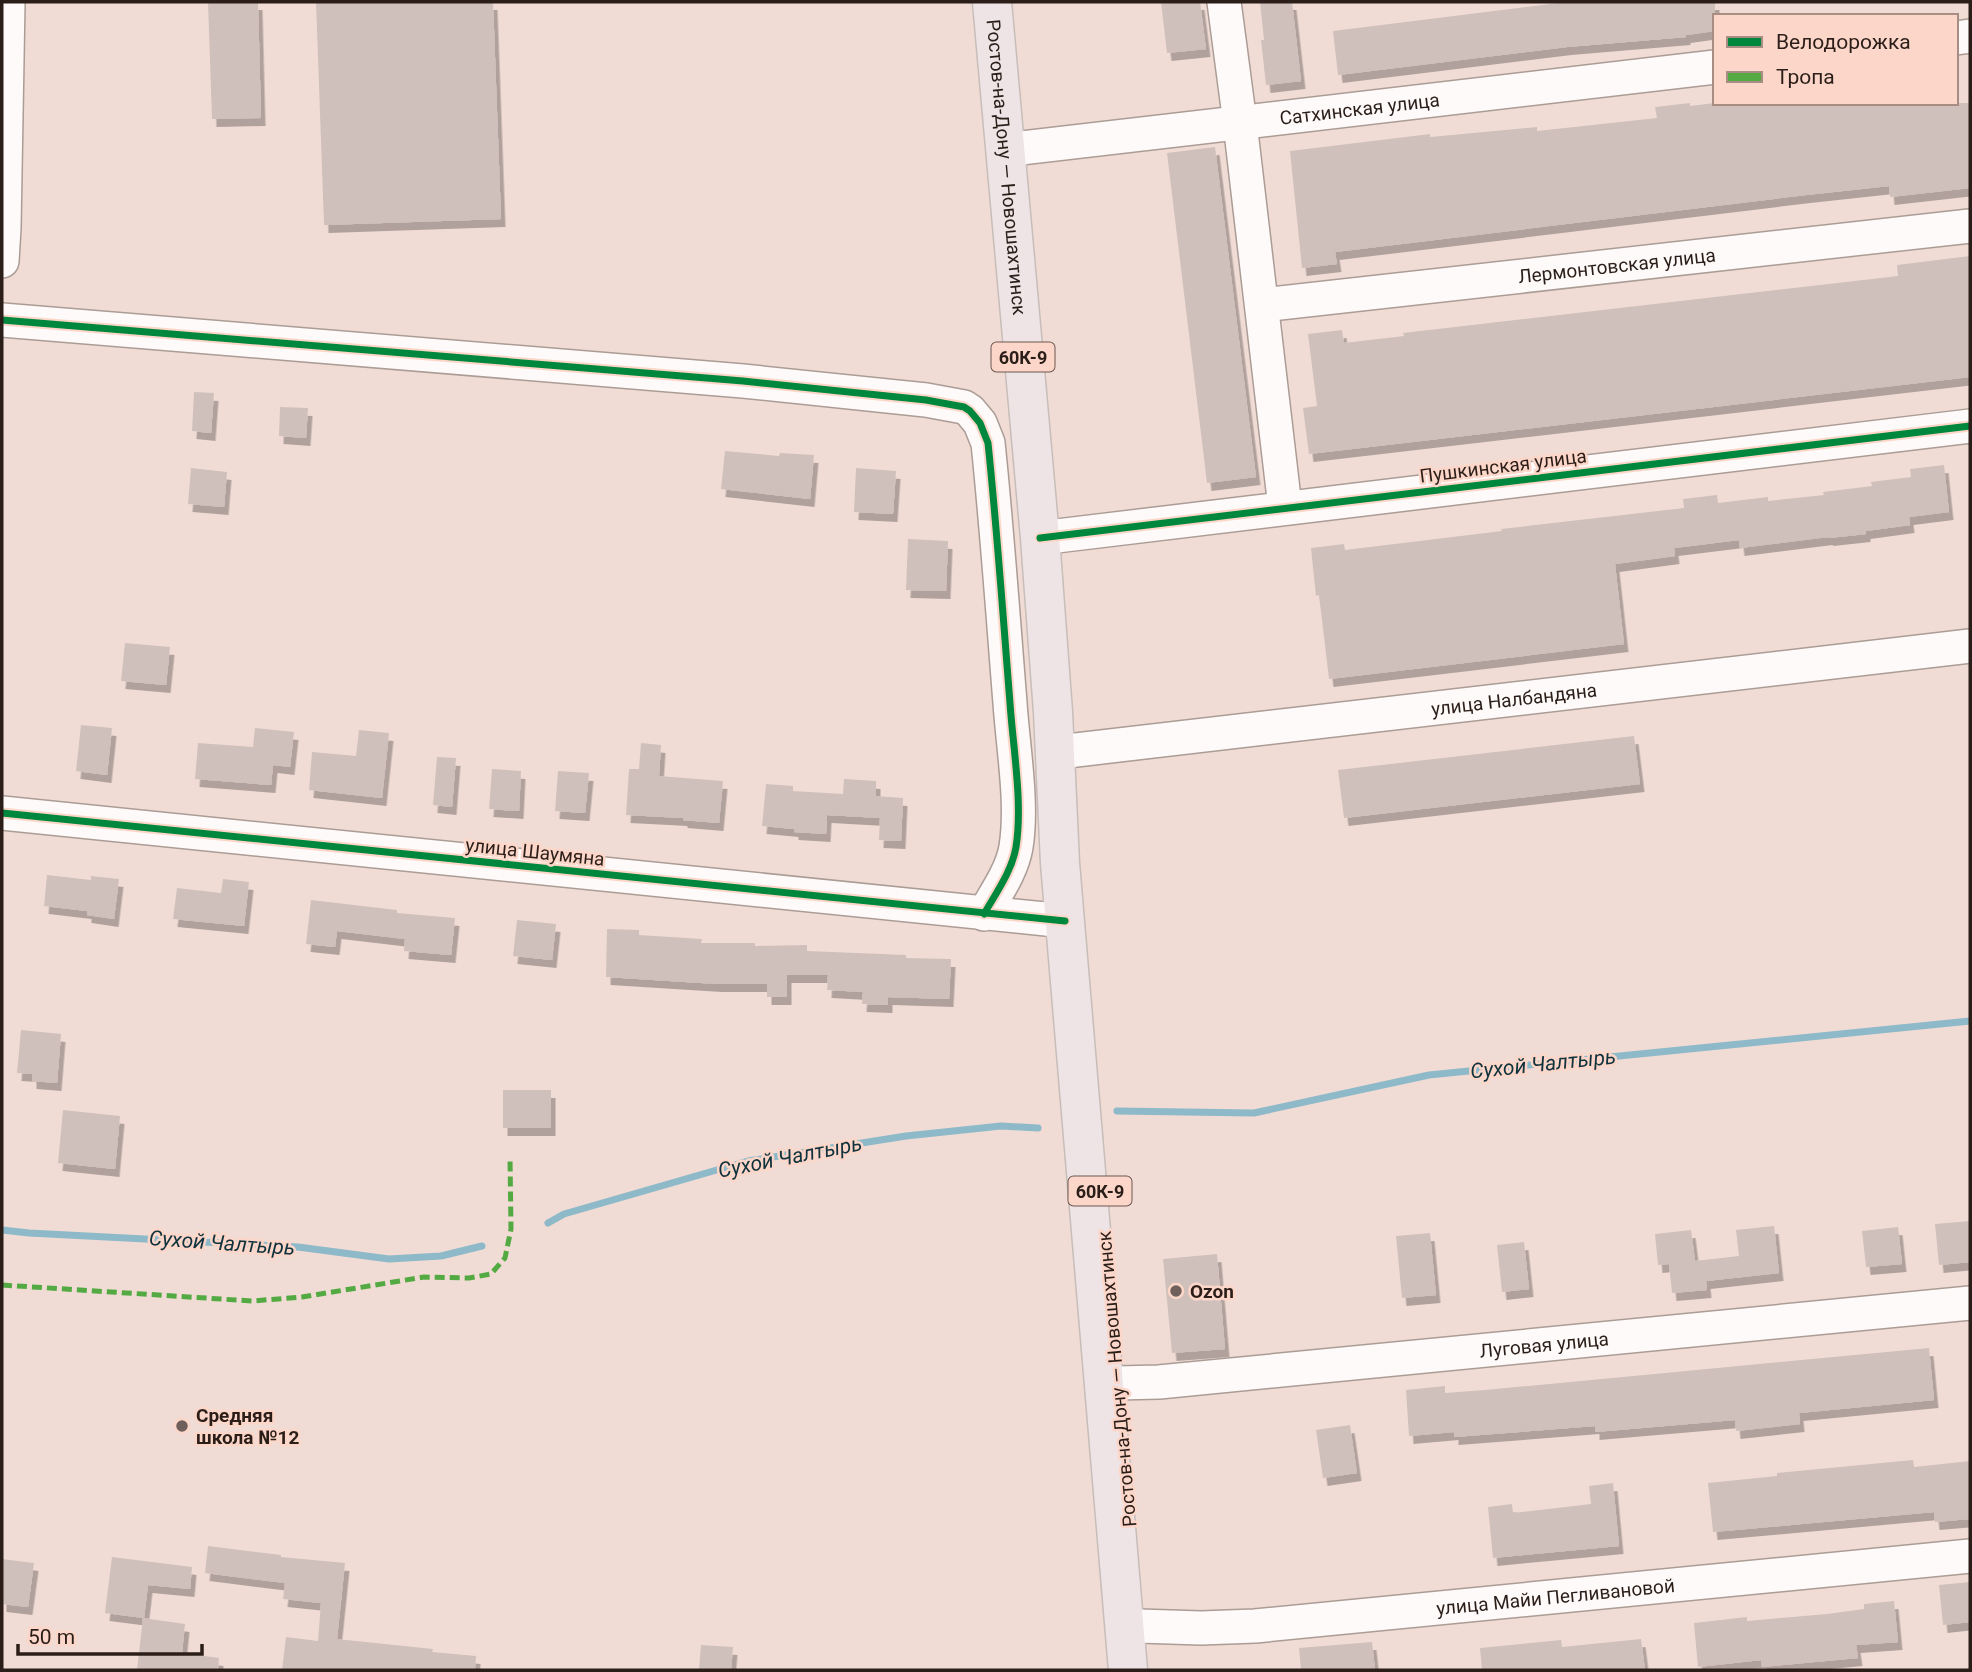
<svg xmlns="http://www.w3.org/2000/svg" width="1972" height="1672" viewBox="0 0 1972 1672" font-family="Roboto,sans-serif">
<defs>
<filter id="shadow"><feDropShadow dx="4.5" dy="8" stdDeviation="0" flood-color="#0004"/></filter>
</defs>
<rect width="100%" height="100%" fill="#f0dcd5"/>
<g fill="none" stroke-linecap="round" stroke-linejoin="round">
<path stroke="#8eb9c8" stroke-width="7" d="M1117 1111 1254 1113 1429 1075 1970 1021
M548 1223 564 1214 748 1161 906 1136 1001 1126 1038 1128
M2 1230 29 1233 298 1247 389 1259 441 1256 482 1246"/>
</g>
<path fill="#d0c0bb" filter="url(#shadow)" d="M208 2H258L261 118 212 119Z
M316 2H493L501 219 324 225Z
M1161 2H1200L1206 49 1167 53Z
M1260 2H1292L1301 81 1266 85 1261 40H1264Z
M1566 2H1715V31L1686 35V37L1567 47 1338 75 1333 31Z
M1690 103V106L1715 103H1970V188L1890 197 1889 186 1806 195 1335 252 1337 264 1302 268 1290 151 1430 134V137L1537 127V131L1657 118 1655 107Z
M1215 147 1256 477 1207 483 1167 153Z
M1970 256V377L1309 454 1303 408 1317 406 1308 334 1342 330 1344 343 1404 336 1403 333 1898 276 1897 265Z
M194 392 214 393 211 433 192 431Z
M280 407 308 408 306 438 279 436Z
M725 451 779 456 780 453 814 455 810 499 721 489Z
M1944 465 1949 512 1909 517 1910 525 1866 531V534L1829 538 1828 537 1740 548 1739 540 1674 548 1675 556 1615 564 1624 644 1329 679 1319 595 1316 596 1311 548 1344 544 1345 550 1502 531 1501 529 1684 508 1683 499 1717 495 1718 503 1768 497V501L1824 495 1823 492 1872 486 1871 482 1911 477 1910 469Z
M191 468 227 472 224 507 188 504Z
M856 468 896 471 893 514 854 512Z
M908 539 948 541 946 591 906 590Z
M125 643 170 647 166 685 121 681Z
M81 725 112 728 107 775 76 771Z
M255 728 294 732 290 767 273 765 271 785 195 779 198 743 253 747Z
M359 730 389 733 382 798 309 790 312 752 356 756Z
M1634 736 1640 784 1344 818 1338 770Z
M641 743 661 745 659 776 723 781 719 823 683 820V818L626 815 629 769H639Z
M437 757 456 758 452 807 433 805Z
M492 769 521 771 519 811 489 809Z
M558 771 589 773 585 813 555 811Z
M844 779 876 781V796L903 798 901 841 879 840 880 818 827 815 826 834 794 832V829L762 826 766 784 793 786V791L843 794Z
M47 875 91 880V876L119 879 114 919 87 915V911L44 906Z
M223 879 249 882 244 926 173 919 177 888 221 893Z
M311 900 397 910V913L455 918 451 955 404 951 405 939 337 931 335 947 306 944Z
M517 920 556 924 552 960 513 956Z
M607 929 639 930V935L702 939 701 943H755V946L807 945V951L906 955V958L951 959 949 999 888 997V1005L862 1004 863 992 827 990 828 975H787V997H767V984H717L606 977Z
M21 1030 61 1034 57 1083 32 1081V1074L17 1073Z
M503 1090H551V1128H503Z
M63 1110 120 1116 115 1169 58 1163Z
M1970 1221V1262L1939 1265 1935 1224Z
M1774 1226 1779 1273 1706 1281 1707 1290 1672 1293 1669 1264 1658 1265 1655 1234 1691 1230 1695 1261 1739 1256 1736 1230Z
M1898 1227 1902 1264 1866 1267 1862 1231Z
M1430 1233 1436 1295 1402 1298 1396 1236Z
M1524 1242 1529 1289 1502 1292 1497 1245Z
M1217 1254 1225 1349 1172 1353 1163 1259Z
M1929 1348 1934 1400 1799 1413 1800 1424 1736 1431 1735 1420 1595 1432V1426L1454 1437V1432L1409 1436 1406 1390 1445 1386V1393L1485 1390Z
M1350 1425 1357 1473 1323 1478 1316 1430Z
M1913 1460 1914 1467 1970 1461V1519L1935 1522 1934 1512 1713 1532 1708 1483 1777 1476V1473Z
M1613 1483 1619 1546 1493 1558 1488 1507 1512 1504 1513 1513 1591 1504 1589 1486Z
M208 1546 281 1555V1557L345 1563 337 1639 433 1649 432 1652 476 1656 475 1670H282L286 1637 318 1641 321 1603 283 1599 285 1583 205 1573Z
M112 1557 192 1567 190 1589 148 1585 144 1618 105 1613Z
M2 1559 34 1563 28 1607 2 1604Z
M1970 1582V1622L1943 1625 1939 1585Z
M1894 1601 1898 1642 1856 1645 1858 1658 1762 1667 1761 1660 1698 1667 1694 1623 1747 1617V1621L1827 1614 1864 1609V1604Z
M143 1618 185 1624 182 1653 219 1658 218 1670H137Z
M1641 1639 1645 1670H1482L1480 1648 1561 1640 1562 1647Z
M1372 1642 1375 1670H1301L1299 1648Z
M701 1645 733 1647 731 1670H699Z"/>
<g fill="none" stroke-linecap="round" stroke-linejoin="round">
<defs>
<g id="minor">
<path d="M1224 2 1240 123 1285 507"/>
<path d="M1956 38 1970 36"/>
<path id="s1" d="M1005 150 1715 67"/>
<path d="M2 261 4 228 8 2"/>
<path id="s2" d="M1262 305 1970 226"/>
<path d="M2 320 743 381 926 400 964 407 970 411 980 423 988 443C997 529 1003 616 1010 703 1013 748 1023 803 1016 847 1012 871 996 893 984 914"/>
<path d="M1040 538 1970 426"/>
<path id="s3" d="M1059 752 1970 646"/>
<path d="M2 813 1065 921"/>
<path id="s4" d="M1117 1383 1159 1382 1970 1303"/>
<path id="s5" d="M1139 1626 1201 1628 1255 1626 1970 1556"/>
</g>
<g id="major">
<path id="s6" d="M992 2 1040 538 1053 712 1060 863 1128 1670"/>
</g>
</defs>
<use href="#minor" stroke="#ab9c96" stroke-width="36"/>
<use href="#major" stroke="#c7bdb9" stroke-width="41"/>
<use href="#minor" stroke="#fdfaf9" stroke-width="33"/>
<use href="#major" stroke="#eee4e6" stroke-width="38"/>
<path stroke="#54aa42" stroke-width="5" stroke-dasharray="10 5" stroke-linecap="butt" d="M2 1285 252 1301 302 1297 424 1277 469 1278 491 1274 505 1258 511 1229 510 1158"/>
<defs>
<path id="cycleway" d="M2 320 743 381 926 400 964 407 970 411 980 423 988 443C997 529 1003 616 1010 703 1013 748 1023 803 1016 847 1012 871 996 893 984 914
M1040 538 1970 426
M2 813 1065 921"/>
</defs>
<use href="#cycleway" stroke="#fcd7c9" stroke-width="11"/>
<use href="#cycleway" stroke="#00873e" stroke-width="7"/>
</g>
<g fill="#70605b" stroke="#fcd7c9" stroke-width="2.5">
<circle cx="1176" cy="1291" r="7"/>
<circle cx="182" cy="1426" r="7"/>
</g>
<g text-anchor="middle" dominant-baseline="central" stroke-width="5" stroke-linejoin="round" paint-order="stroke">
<g fill="#fcd7c9" stroke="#6a564e" stroke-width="2">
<rect x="991.5" y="342.5" width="63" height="29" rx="5"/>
<rect x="1068.5" y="1176.5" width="63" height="29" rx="5"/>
</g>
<g font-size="18" font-weight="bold" fill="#2b1e19">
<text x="1023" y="357">60К-9</text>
<text x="1100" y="1191">60К-9</text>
</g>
<g font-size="19" fill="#2b1e19" stroke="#fcd7c9">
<text stroke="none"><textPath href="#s1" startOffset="357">Сатхинская улица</textPath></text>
<text stroke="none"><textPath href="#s6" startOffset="166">Ростов-на-Дону — Новошахтинск</textPath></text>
<text stroke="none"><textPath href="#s2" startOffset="357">Лермонтовская улица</textPath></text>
<text transform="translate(1503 466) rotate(-7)">Пушкинская улица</text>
<text stroke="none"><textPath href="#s3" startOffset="458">улица Налбандяна</textPath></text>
<text transform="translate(535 852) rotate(6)">улица Шаумяна</text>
<text stroke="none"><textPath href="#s4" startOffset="429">Луговая улица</textPath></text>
<text transform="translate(1117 1379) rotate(-95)">Ростов-на-Дону — Новошахтинск</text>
<text stroke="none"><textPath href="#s5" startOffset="418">улица Майи Пегливановой</textPath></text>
</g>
<g font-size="19" font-weight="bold" fill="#2b1e19" stroke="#fcd7c9" text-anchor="start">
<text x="1190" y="1291">Ozon</text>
<text x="196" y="1415">Средняя<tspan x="196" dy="22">школа №12</tspan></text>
</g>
<g font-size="21" font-style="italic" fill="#10323d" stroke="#fcd7c9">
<text transform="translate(1543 1064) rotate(-6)">Сухой Чалтырь</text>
<text transform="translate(790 1157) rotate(-11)">Сухой Чалтырь</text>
<text transform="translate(222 1243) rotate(4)">Сухой Чалтырь</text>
</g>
</g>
<rect width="1972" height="1672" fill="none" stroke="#2b1e19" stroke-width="7"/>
<rect x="1713" y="14" width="245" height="91" fill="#fcd7c9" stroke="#a88d83" stroke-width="2"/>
<rect x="1727" y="37" width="35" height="10" fill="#00873e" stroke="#a88d83" stroke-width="2"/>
<text x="1776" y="49" font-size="21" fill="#2b1e19">Велодорожка</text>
<rect x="1727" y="72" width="35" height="10" fill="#54aa42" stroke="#a88d83" stroke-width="2"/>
<text x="1776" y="84" font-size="21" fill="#2b1e19">Тропа</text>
<path d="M18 1644v10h184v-10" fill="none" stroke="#2b1e19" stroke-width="3.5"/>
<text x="28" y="1644" font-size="21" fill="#2b1e19" stroke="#fcd7c9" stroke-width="5" paint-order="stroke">50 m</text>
</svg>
